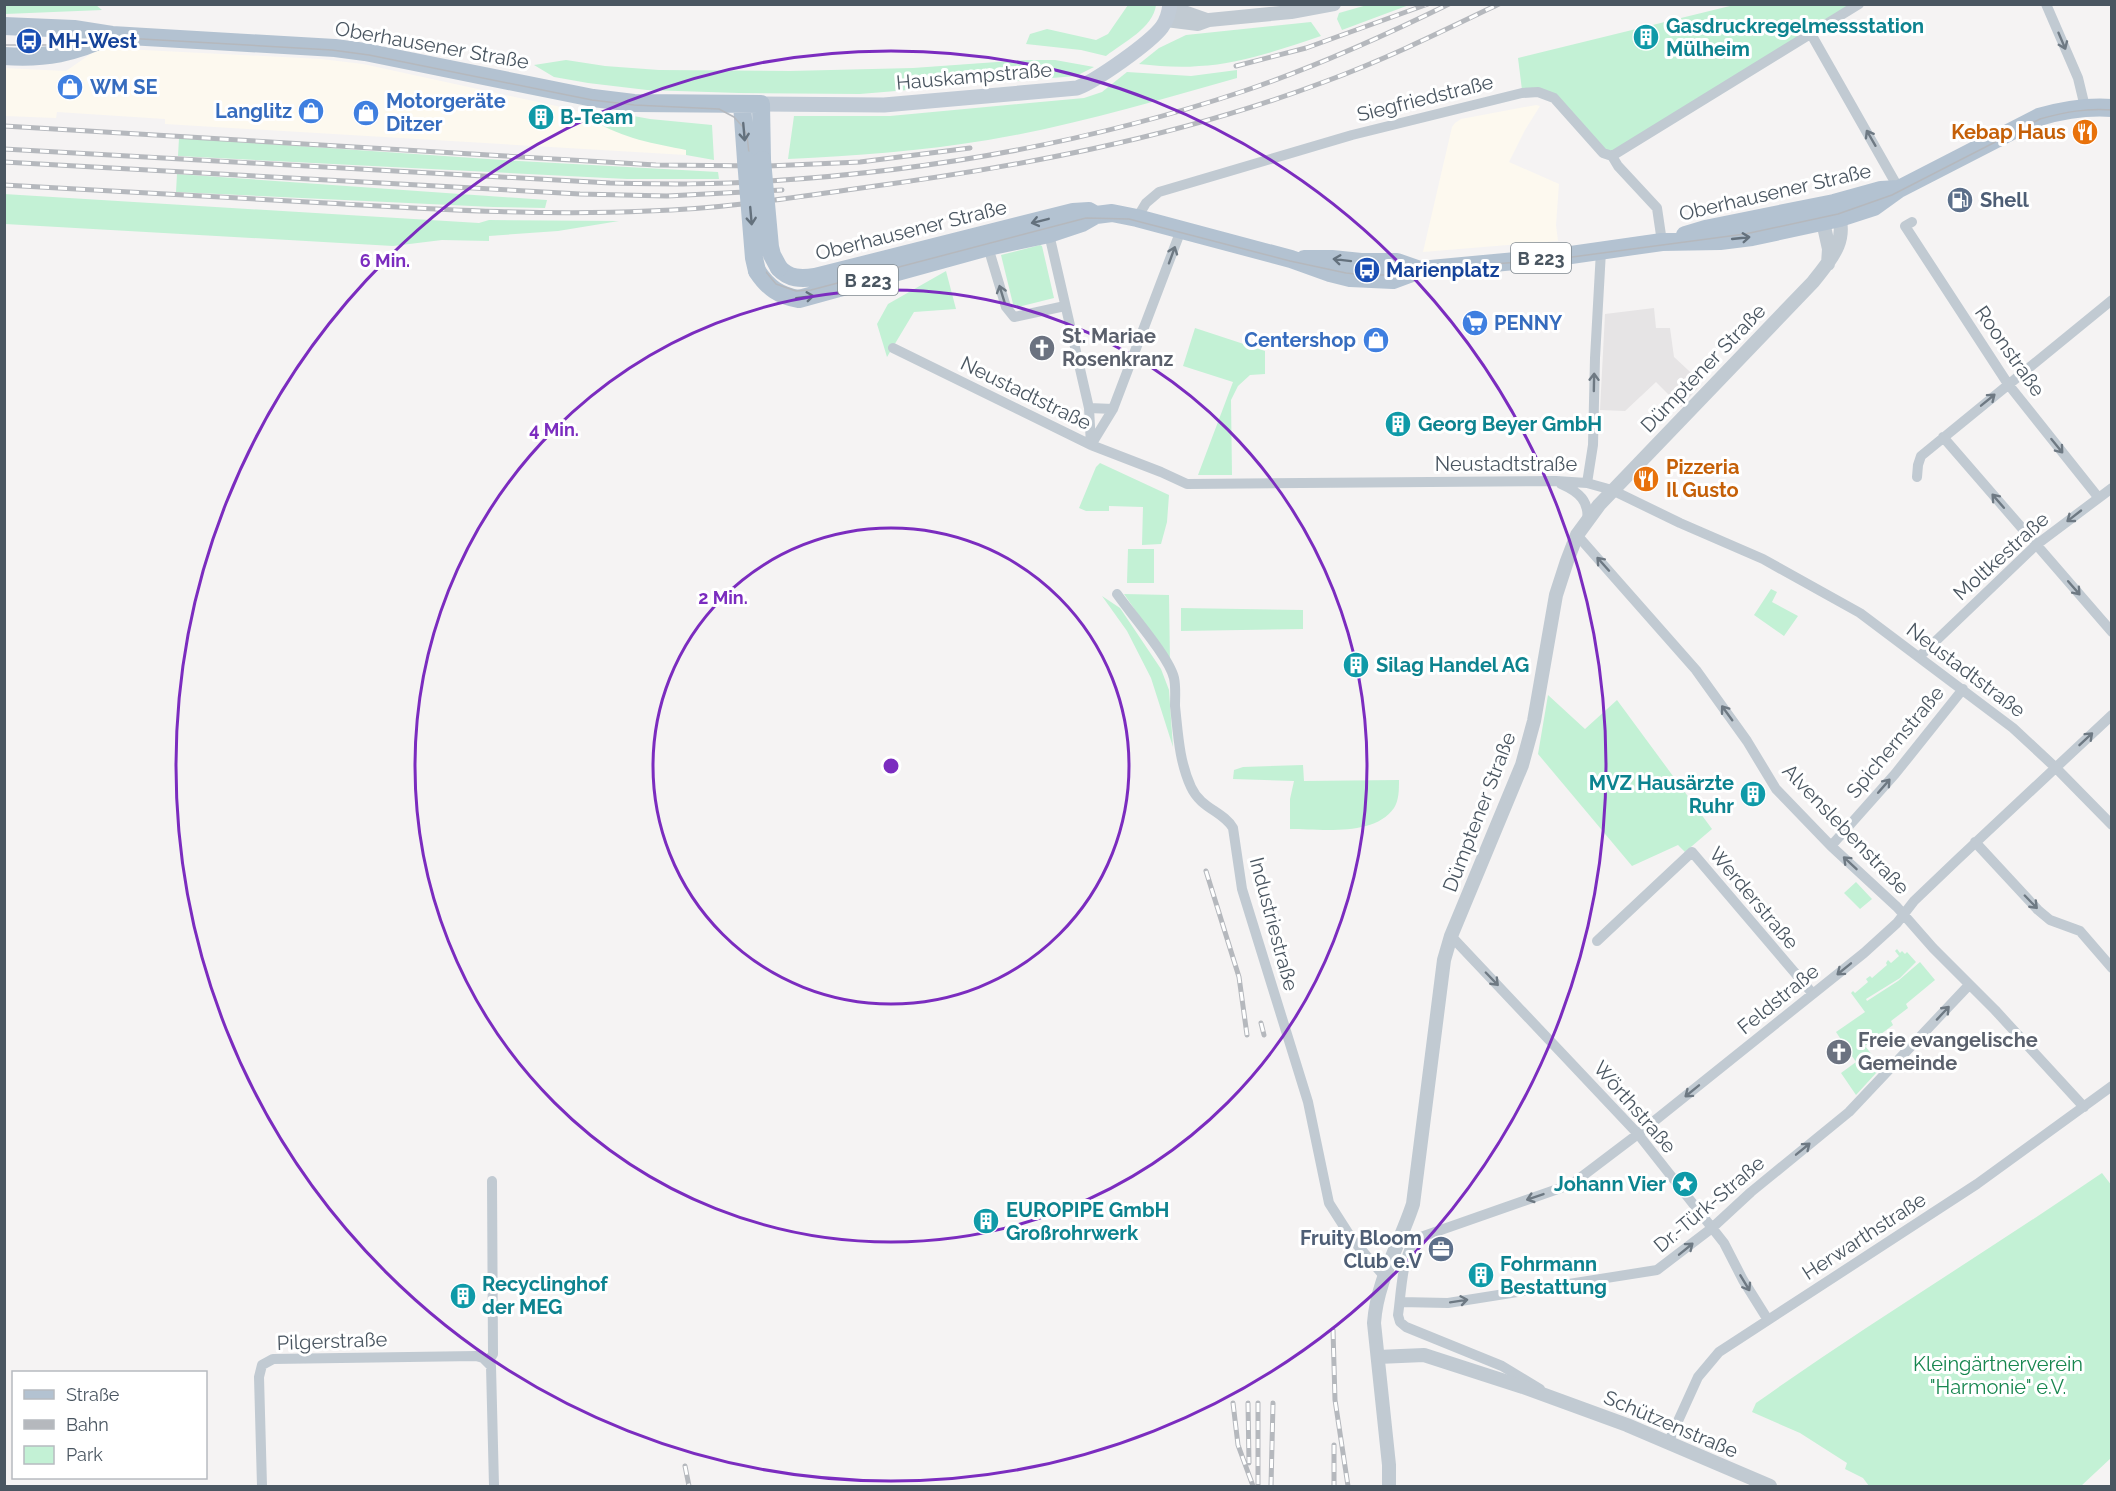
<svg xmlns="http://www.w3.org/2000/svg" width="2116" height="1491" viewBox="0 0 2116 1491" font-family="Raleway,sans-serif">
<rect width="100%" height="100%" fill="#f5f3f3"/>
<path fill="#fdf9ef" d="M104 48 321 59 363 64 575 110 605 127 630 136 687 150 686 155 165 124V119L57 112 56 118 5 116 4 68 66 71 92 53Z
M1536 105 1540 106 1525 130 1509 162 1559 184 1556 225 1558 241 1423 252 1452 127 1455 123 1461 119Z"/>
<path fill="#e6e4e5" d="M1654 308 1656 328H1670L1674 357 1702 383 1681 407 1656 382 1625 411 1600 410 1605 314Z"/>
<path fill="#c3f1d5" d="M4 5H96L102 10 5 14Z
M1128 5H1156C1153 28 1124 42 1106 56L1081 50 1026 44 1030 34 1047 29 1096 40 1108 34Z
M1367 5V4L1409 5 1342 30 1337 19 1339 13Z
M1734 5H1850L1609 153 1554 97 1522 90 1518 58Z
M1311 22 1321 36C1282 49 1240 64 1199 66 1179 68 1159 66 1139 64L1159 48 1186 35Z
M566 60 605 66 659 70 790 71 913 68 1026 60H1055L1094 67 1076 76 860 94 739 93 647 90 588 83 554 77 534 65Z
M1237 70V78C1155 101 1072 126 988 140 922 151 855 156 788 159L794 116H890L1084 98 1102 92 1127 72 1191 76Z
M617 113 650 119 712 125 714 160 686 155V150C656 144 621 138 595 121Z
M179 138 519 161 718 172 719 179H627L178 156Z
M177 174 547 200 545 208 493 207 176 192Z
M4 194 479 223 489 220 619 221 558 231 489 236V241L442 240 393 246 5 224Z
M1040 245 1042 246 1054 298 1014 308 1001 255Z
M946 271 956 309 914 312 887 357 877 324 888 304Z
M1195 328 1265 351V374L1250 375 1238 386 1231 400 1232 475H1198L1233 382 1183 366Z
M1100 463 1169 495 1167 522 1161 544 1142 545 1143 507 1109 506V511H1086L1079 508 1096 467Z
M1128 549H1154V583H1127Z
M1771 589 1777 592 1772 602 1798 616 1784 636 1754 615Z
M1124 594 1169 595 1170 664 1167 656Z
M1102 596 1120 608 1161 669 1169 690 1173 747 1151 678 1127 631Z
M1181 608 1303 610V629L1181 631Z
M1548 695 1585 729 1617 700 1712 829 1685 852 1678 845 1632 866 1538 754Z
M1303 765 1304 781 1399 780C1399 790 1399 800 1394 808 1374 837 1320 829 1290 829V799L1294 781 1233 779 1234 770 1243 767Z
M1856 882 1872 899 1860 909 1844 893Z
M1897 949 1900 953 1902 951 1905 954 1907 952 1916 962 1900 978 1866 999 1867 1001 1898 981 1920 962 1935 980 1906 1004 1908 1008 1891 1021 1893 1025 1865 1046 1876 1060 1871 1064 1877 1072 1856 1095 1841 1073 1856 1062 1836 1032 1865 1012 1851 993 1853 991 1855 993 1868 982 1866 979 1870 976 1872 978 1887 965 1886 963 1888 960 1891 963 1899 956 1895 951Z
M2102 1173 2112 1186 2111 1458 2081 1486H1869L1863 1478 1845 1469 1847 1463 1800 1433 1752 1412 1756 1403C1869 1323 1988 1251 2102 1173Z"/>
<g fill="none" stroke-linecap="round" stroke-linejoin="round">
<path stroke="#c1cad2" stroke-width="10" d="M2046 4 2078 78 2085 107
M1811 34 1899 189
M1612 156 1859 4
M1137 218 1146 203 1159 192 1352 135 1522 93 1538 92 1554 98 1603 153 1612 156 1618 166 1657 208 1662 242
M1912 222 1905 226 2008 384 2098 497
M1049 234 1089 408 1091 445
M988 247 1006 307 1014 317 1065 306
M893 348 1091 445 1161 472 1187 484 1556 481 1587 483 1612 490 1680 523 1763 559 1860 613 2013 728 2056 768 2112 825
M1089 408 1113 409
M1943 437 2112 632
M1091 445 1113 409 1181 230
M1917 477 1918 465 1921 456 2112 300
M1587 483 1593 445 1595 358 1601 251
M1561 484C1579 492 1590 501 1587 522
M1577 535 1696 670 1747 741 1776 789 1831 846 1897 907 1933 948 1995 1010 2084 1107
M1117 594C1131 614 1169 657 1174 678 1176 687 1175 697 1175 706 1178 733 1179 761 1191 787 1201 809 1223 811 1233 828L1242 889 1308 1102 1329 1203 1352 1239 1384 1276
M1919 657 2036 545 2112 488
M1975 842 2038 910 2050 920 2080 931 2112 968
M1831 846 1895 774 1963 689
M1451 936 1638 1134 1724 1243 1743 1280 1768 1320
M1597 941 1692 852 1813 994
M1400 1302 1448 1303 1657 1270 1712 1228 1751 1192 1849 1112 1969 985
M488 1362 493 1354 492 1181
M1540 1389 1502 1366 1406 1327 1400 1322 1398 1315C1401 1297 1402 1248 1418 1238L1572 1184 1638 1134 1864 953 1897 923 1914 901 1958 859 2112 715
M1668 1443 1698 1377 1719 1352 1977 1184 2112 1086
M262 1486 259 1377 262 1365 273 1359 476 1356 483 1358 491 1366 494 1486"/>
<path stroke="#c1cad2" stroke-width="14" d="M1170 7 1207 20
M1166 20 1198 24 1209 20 1291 12 1334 4
M1821 213 1829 249 1828 264
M1378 1357 1424 1355 1523 1387 1627 1425 1770 1486
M1389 1486V1465L1374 1323C1377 1280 1400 1244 1413 1204L1444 960 1451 936 1522 765 1534 721 1556 595 1567 561 1577 535 1599 505 1813 282C1831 259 1849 241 1837 210"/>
<path stroke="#c1cbd6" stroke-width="15" d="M761 104 884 105 1077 88C1096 81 1150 43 1162 27 1167 20 1169 13 1170 4"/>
<path stroke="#b3c2d1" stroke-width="18" d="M4 26 74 29 112 35 335 48 365 52 593 98 634 103 761 104 762 160
M4 56C45 59 75 53 112 35
M742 104 746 160
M1685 235 1705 229 1834 203 1881 190 1898 189
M1304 259H1332L1361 262H1397L1420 270
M779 268C789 279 801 279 815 277L1073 212 1089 211 1096 215
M757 271C768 288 780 296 799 299L988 247 1049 234 1082 223 1096 215 1112 213 1137 218 1291 259 1330 273 1350 278 1393 280 1420 270 1557 257 1662 242 1720 241 1752 237 1840 218 1874 207 1899 189 2039 117C2063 110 2086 106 2112 108"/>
<path stroke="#b5b8bd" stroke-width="1.5" d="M4 45H48L107 37 332 50 369 55 592 100 634 105 719 109 734 117 743 127 747 135 761 266 776 284 796 291 811 290 1086 218 1129 219 1290 261 1346 273 1366 275H1406L1480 265 1557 259 1745 234 1838 214 1892 195 2040 119C2065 112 2086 108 2112 110"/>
<defs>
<path id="rail" d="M1236 66 1306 48 1428 4
M4 126 656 165 768 166 860 162 970 148
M4 149 610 183C663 184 716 185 769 181 929 171 1091 142 1244 91 1315 67 1382 37 1449 4
M4 162 580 194 667 196 782 190
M4 185C112 191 219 197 326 203 433 209 540 216 648 211 717 209 785 199 854 189 1012 168 1173 139 1324 82 1384 60 1441 32 1499 4
M1206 871 1239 977 1247 1035
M1261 1023 1264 1035
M1333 1330 1335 1400 1348 1486
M1233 1403 1238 1445 1253 1486
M1248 1403 1249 1463
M1258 1403V1486
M1334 1445V1486
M685 1466 689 1486
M1271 1486 1273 1403"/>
</defs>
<use href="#rail" stroke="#b5b8bd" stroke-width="5"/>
<use href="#rail" stroke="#fff" stroke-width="3" stroke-dasharray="9" stroke-linecap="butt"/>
<path stroke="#b3c2d1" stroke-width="18" d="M746 160 754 258 757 271
M762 160 770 247 772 255 779 268"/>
</g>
<defs><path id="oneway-shaft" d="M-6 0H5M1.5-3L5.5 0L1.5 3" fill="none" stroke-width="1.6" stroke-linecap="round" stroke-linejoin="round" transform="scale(1.5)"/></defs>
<g stroke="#6e7983">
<use href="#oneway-shaft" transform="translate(2062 41) rotate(67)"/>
<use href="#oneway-shaft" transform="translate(1871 138) rotate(-120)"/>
<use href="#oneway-shaft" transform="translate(1172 255) rotate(-70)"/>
<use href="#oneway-shaft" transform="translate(1002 294) rotate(-107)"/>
<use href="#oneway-shaft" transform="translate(1594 382) rotate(-89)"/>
<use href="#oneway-shaft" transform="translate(1988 400) rotate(-39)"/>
<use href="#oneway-shaft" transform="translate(2057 446) rotate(51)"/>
<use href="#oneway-shaft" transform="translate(1998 501) rotate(-131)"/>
<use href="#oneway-shaft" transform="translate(2074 516) rotate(142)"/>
<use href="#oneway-shaft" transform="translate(1603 564) rotate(-132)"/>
<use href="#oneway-shaft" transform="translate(2074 588) rotate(49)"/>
<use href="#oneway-shaft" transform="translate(1727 713) rotate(-126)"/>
<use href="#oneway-shaft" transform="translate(2086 739) rotate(-43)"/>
<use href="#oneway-shaft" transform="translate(1884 786) rotate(-49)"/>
<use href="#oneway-shaft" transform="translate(1850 863) rotate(-137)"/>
<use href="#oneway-shaft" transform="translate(2031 902) rotate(46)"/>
<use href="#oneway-shaft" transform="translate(1844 969) rotate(141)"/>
<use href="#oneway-shaft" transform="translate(1492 979) rotate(46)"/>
<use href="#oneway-shaft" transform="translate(1943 1013) rotate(-47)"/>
<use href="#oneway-shaft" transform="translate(1692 1091) rotate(141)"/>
<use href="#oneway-shaft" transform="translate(1803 1149) rotate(-39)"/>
<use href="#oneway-shaft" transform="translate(1535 1197) rotate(161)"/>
<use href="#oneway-shaft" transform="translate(1686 1249) rotate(-39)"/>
<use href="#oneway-shaft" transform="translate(1745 1283) rotate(59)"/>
<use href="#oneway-shaft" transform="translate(1459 1301) rotate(-9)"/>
</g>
<g stroke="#64717d">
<use href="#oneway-shaft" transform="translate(744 132) rotate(85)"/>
<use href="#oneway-shaft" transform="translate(751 216) rotate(85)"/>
<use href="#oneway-shaft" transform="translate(1040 221) rotate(166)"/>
<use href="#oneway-shaft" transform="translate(1741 238) rotate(-6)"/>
<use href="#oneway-shaft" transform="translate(1342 260) rotate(-173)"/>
<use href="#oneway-shaft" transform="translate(805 297) rotate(-7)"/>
</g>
<g fill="none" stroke="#7b2cbf" stroke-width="3">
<circle cx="891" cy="766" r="238"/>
<circle cx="891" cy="766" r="476"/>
<circle cx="891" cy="766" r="715"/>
</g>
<defs>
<symbol id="building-disc" viewBox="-11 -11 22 22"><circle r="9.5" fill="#0f9aa8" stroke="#fff"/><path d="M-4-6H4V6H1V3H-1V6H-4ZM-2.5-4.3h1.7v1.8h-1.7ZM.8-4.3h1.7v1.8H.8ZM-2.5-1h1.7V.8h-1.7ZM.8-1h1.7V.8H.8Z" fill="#fff"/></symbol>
<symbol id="bus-disc" viewBox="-11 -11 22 22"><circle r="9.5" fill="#1a4fb4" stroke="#fff"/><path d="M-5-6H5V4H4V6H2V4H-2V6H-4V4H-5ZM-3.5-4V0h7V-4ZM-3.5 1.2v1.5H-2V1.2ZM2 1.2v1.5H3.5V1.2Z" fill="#fff"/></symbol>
<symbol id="shop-disc" viewBox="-11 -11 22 22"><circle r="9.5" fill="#3f7fe0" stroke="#fff"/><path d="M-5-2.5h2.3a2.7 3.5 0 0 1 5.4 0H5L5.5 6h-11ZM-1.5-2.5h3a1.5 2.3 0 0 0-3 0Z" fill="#fff"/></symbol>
<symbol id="restaurant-disc" viewBox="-11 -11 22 22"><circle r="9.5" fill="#e8710a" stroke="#fff"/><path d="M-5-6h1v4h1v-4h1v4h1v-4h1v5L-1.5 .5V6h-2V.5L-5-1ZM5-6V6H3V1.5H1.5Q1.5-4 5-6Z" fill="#fff"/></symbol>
<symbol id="fuel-disc" viewBox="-11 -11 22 22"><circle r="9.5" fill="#5c6f8a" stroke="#fff"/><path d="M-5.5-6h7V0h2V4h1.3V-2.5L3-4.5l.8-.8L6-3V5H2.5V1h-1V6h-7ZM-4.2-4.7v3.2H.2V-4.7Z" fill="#fff"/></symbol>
<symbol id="supermarket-disc" viewBox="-11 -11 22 22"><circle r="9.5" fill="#3f7fe0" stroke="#fff"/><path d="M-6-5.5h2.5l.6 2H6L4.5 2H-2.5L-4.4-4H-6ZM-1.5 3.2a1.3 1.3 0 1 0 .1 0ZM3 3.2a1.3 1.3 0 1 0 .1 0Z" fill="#fff"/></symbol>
<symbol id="church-disc" viewBox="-11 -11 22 22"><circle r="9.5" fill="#6b7280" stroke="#fff"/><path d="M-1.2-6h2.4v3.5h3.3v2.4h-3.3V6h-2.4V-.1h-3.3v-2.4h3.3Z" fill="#fff"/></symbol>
<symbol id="sight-disc" viewBox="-11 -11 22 22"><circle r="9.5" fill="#0f9aa8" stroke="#fff"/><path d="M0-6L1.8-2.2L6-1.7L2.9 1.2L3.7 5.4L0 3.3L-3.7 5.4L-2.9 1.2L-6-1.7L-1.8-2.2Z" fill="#fff"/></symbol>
<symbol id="office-disc" viewBox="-11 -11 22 22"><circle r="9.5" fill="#5c6f8a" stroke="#fff"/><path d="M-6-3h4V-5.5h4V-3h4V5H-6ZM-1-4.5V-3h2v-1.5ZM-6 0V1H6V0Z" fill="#fff"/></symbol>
</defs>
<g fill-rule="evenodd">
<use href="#building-disc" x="1631" y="22" width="30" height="30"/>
<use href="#bus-disc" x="14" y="26" width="30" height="30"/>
<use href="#shop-disc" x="55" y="72" width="30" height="30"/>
<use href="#shop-disc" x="296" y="96" width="30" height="30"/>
<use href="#shop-disc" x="351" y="98" width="30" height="30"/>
<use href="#building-disc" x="526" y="102" width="30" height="30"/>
<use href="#restaurant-disc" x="2070" y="117" width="30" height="30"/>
<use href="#fuel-disc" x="1945" y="185" width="30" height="30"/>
<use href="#bus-disc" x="1352" y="255" width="30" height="30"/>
<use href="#supermarket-disc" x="1460" y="308" width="30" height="30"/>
<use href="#shop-disc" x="1361" y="325" width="30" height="30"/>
<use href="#church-disc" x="1027" y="333" width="30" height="30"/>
<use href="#building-disc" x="1383" y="409" width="30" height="30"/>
<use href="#restaurant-disc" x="1631" y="464" width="30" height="30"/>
<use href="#building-disc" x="1341" y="650" width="30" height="30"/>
<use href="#building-disc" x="1738" y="779" width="30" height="30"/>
<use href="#church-disc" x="1824" y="1037" width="30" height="30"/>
<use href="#sight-disc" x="1670" y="1169" width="30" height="30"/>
<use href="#building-disc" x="971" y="1206" width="30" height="30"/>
<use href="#office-disc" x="1426" y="1234" width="30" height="30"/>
<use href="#building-disc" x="1466" y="1260" width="30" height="30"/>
<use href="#building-disc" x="448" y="1281" width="30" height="30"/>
</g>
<g text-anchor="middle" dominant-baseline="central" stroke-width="6" stroke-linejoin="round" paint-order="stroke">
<g fill="#fff" stroke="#808990" stroke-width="1.5">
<rect x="1511" y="243" width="60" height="30" rx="4.5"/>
<rect x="838" y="265" width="60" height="30" rx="4.5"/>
</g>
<g font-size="18" font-weight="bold" fill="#4a5661">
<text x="1541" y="258">B 223</text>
<text x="868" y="280">B 223</text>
</g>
<g font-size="20" font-weight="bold" fill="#0d838f" stroke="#fff" text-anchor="start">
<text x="1666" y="26">Gasdruckregelmessstation<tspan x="1666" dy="23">Mülheim</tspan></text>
<text x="560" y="117">B-Team</text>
<text x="1418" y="424">Georg Beyer GmbH</text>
<text x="1376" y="665">Silag Handel AG</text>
<text x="1734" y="783" text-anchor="end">MVZ Hausärzte<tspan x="1734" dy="23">Ruhr</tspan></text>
<text x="1666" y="1184" text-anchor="end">Johann Vier</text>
<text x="1006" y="1210">EUROPIPE GmbH<tspan x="1006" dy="23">Großrohrwerk</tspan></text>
<text x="1500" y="1264">Fohrmann<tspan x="1500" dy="23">Bestattung</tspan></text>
<text x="482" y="1284">Recyclinghof<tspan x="482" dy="23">der MEG</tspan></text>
</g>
<g font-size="20" font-weight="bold" fill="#164399" stroke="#fff" text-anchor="start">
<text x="48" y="41">MH-West</text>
<text x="1386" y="270">Marienplatz</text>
</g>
<g font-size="20" fill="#4a5661" stroke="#fff">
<text transform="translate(432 45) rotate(10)">Oberhausener Straße</text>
<text transform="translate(974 76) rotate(-5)">Hauskampstraße</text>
<text transform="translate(1425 98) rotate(-14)">Siegfriedstraße</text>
<text transform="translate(1775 192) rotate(-13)">Oberhausener Straße</text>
<text transform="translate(911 230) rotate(-14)">Oberhausener Straße</text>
<text transform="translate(2010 351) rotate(55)">Roonstraße</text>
<text transform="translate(1703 368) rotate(-46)">Dümptener Straße</text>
<text transform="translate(1026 393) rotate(26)">Neustadtstraße</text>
<text x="1506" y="464">Neustadtstraße</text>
<text transform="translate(2001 556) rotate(-42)">Moltkestraße</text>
<text transform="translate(1966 670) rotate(37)">Neustadtstraße</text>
<text transform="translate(1895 742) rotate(-50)">Spichernstraße</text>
<text transform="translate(1479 812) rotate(-69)">Dümptener Straße</text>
<text transform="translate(1846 829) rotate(46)">Alvenslebenstraße</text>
<text transform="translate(1754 898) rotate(50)">Werderstraße</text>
<text transform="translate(1274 924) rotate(75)">Industriestraße</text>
<text transform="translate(1778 999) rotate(-39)">Feldstraße</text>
<text transform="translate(1635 1107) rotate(49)">Wörthstraße</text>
<text transform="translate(1709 1204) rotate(-40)">Dr.-Türk-Straße</text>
<text transform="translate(1864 1236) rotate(-33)">Herwarthstraße</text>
<text transform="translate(332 1341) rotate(-2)">Pilgerstraße</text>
<text transform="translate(1671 1424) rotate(23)">Schützenstraße</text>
</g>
<g font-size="20" font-weight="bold" fill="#366cbe" stroke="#fff" text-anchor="start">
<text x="90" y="87">WM SE</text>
<text x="386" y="101">Motorgeräte<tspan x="386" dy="23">Ditzer</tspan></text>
<text x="292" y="111" text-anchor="end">Langlitz</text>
<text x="1494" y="323">PENNY</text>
<text x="1356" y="340" text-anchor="end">Centershop</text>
</g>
<g font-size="20" font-weight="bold" fill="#c56008" stroke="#fff" text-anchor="end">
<text x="2066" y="132">Kebap Haus</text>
<text x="1666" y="467" text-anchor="start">Pizzeria<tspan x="1666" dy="23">Il Gusto</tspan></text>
</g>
<g font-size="20" font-weight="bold" fill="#4e5e75" stroke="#fff" text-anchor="start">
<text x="1980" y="200">Shell</text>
<text x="1422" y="1238" text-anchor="end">Fruity Bloom<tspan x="1422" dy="23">Club e.V</tspan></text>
</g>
<g font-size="20" font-weight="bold" fill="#5b616d" stroke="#fff" text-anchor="start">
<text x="1062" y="336">St. Mariae<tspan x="1062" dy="23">Rosenkranz</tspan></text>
<text x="1858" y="1040">Freie evangelische<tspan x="1858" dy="23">Gemeinde</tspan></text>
</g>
<g font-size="20" fill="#17864f" stroke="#fff">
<text x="1998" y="1364">Kleingärtnerverein<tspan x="1998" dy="23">"Harmonie" e.V.</tspan></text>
</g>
</g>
<circle cx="891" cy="766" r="9" fill="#7b2cbf" stroke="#fff" stroke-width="3"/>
<g font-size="18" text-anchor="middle" font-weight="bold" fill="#7b2cbf" stroke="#fff" stroke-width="6" stroke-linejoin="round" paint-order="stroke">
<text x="385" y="267">6 Min.</text>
<text x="554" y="436">4 Min.</text>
<text x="723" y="604">2 Min.</text>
</g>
<rect width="2116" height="1491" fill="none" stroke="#4a5661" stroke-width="12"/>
<rect x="12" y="1371" width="195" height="108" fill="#ffffff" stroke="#b7bbc0" stroke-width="1.5"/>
<rect x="24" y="1390" width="30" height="9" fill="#b3c2d1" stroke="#b7bbc0" stroke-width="1.5"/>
<text x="66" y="1401" font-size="18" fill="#4a5661">Straße</text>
<rect x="24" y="1420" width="30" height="9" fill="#b5b8bd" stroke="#b7bbc0" stroke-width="1.5"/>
<text x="66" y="1431" font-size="18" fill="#4a5661">Bahn</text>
<rect x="24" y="1446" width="30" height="18" fill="#c3f1d5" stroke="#b7bbc0" stroke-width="1.5"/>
<text x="66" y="1461" font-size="18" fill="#4a5661">Park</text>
</svg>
